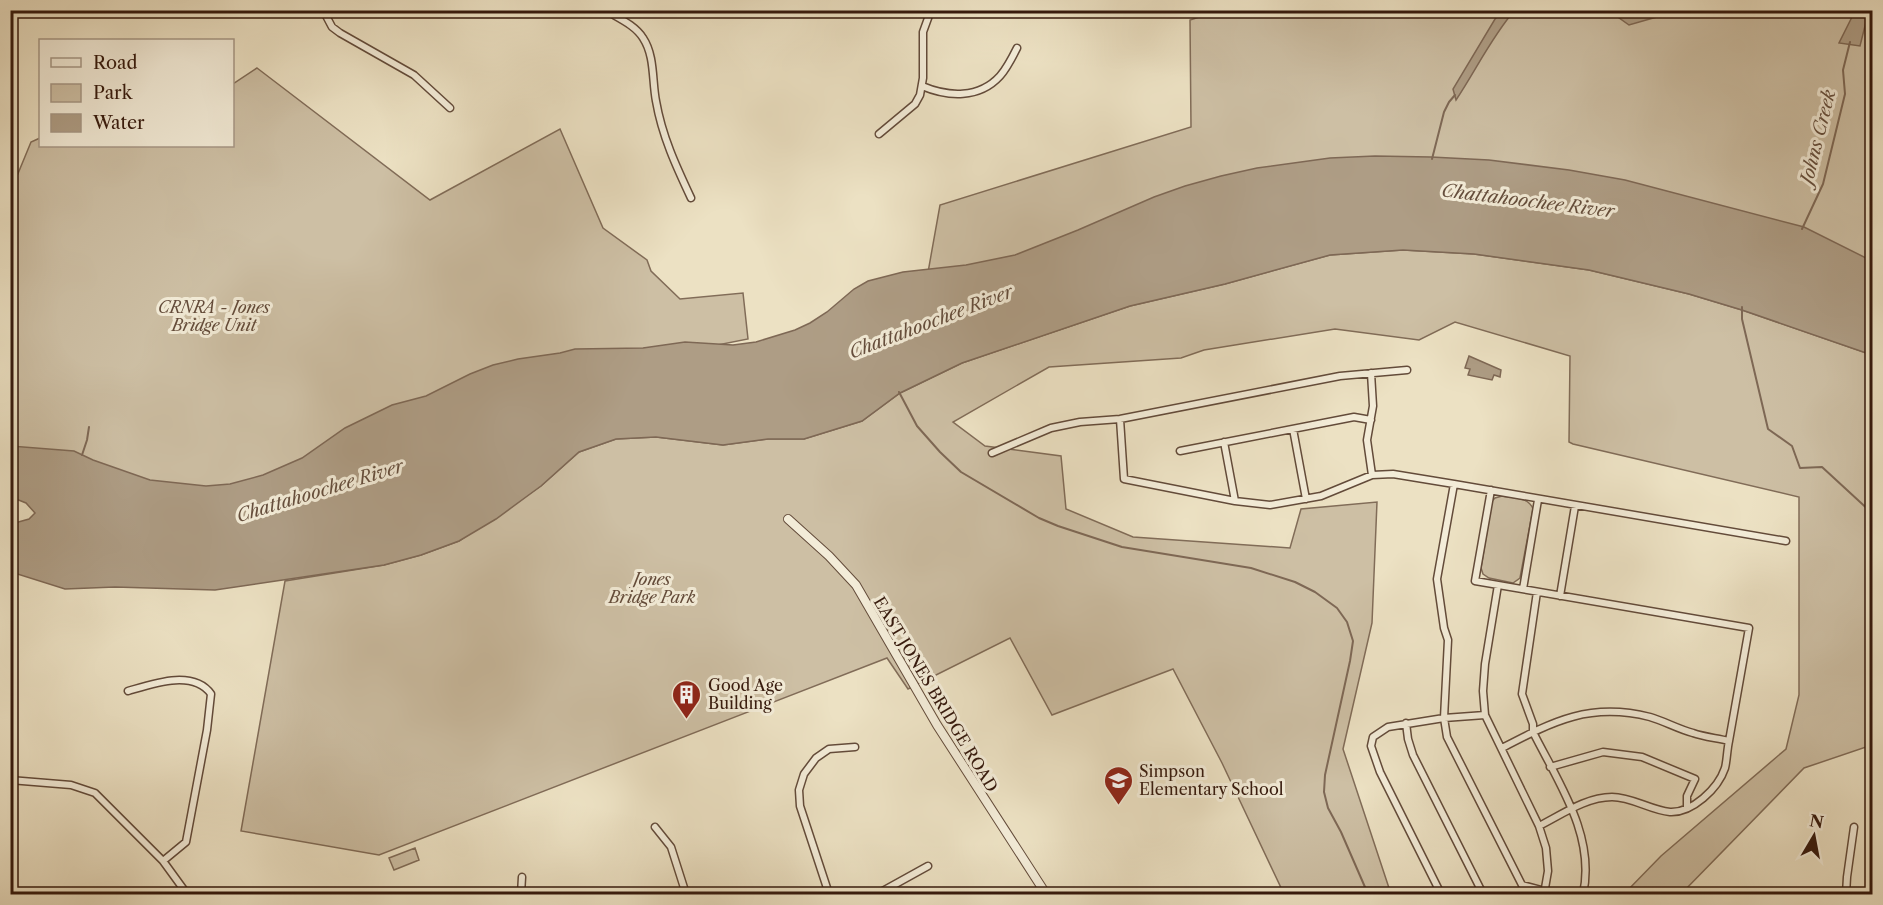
<svg xmlns="http://www.w3.org/2000/svg" width="1883" height="905" viewBox="0 0 1883 905" font-family="'Libre Caslon Text',serif">
<rect width="100%" height="100%" fill="#ece1c3"/>
<filter id="stains"><feTurbulence type="fractalNoise" baseFrequency=".00333" numOctaves="4"/><feColorMatrix values="0 0 0 0 .2 0 0 0 0 .09 0 0 0 0 .02 0 0 0 .5 -.17"/></filter>
<radialGradient id="worn" r=".72"><stop offset=".6" stop-color="#630" stop-opacity="0"/><stop offset="1" stop-color="#630" stop-opacity=".3"/></radialGradient>
<path fill="#cdbfa4" stroke="#816c58" stroke-width="1.5" d="M1218 11H1872V261L1650 191 922 306 940 205 1191 127 1190 20Z
M257 68 430 200 560 129 603 228 647 260 651 271 680 299 743 293 748 339 662 356 203 494 11 460 10 193 31 142 40 138V146H232L233 84Z
M1403 250 1474 254 1589 270 1689 294 1742 310 1872 355V745L1804 768 1681 894H1624L1661 856 1786 749 1799 695V497L1573 444 1569 442 1570 356 1455 322 1419 340 1335 329 1204 350 1181 358 1049 367 953 422 985 446 1061 456 1066 509 1133 537 1290 548 1301 509 1377 502 1372 623 1343 749 1391 894H1284L1222 763 1173 669 1052 715 1010 638 908 689 887 658 379 855 241 831 285 581 384 565 421 555 459 541 541 486 579 452 616 439 656 437 723 445 768 439H804L862 421 900 393 962 363 1130 306 1225 284 1330 255Z
M1502 496C1513 498 1529 497 1533 509L1520 578 1513 583 1489 578 1483 574 1481 568 1492 501 1495 498Z
M415 848 419 860 394 870 389 858Z"/>
<path fill="#ae9d85" stroke="#7e6855" stroke-width="1.5" d="M1504 11H1514C1491 38 1476 70 1456 100L1453 89 1495 19Z
M1614 11V10L1663 11 1660 16 1629 25 1615 15Z
M1855 11H1872V17L1866 22 1860 46 1839 43Z
M1375 156 1431 157 1489 160 1569 170 1625 180 1804 227 1872 261V355L1742 310 1689 294 1589 270 1474 254 1403 250 1330 255 1225 284 1130 306 962 363 900 393 862 421 804 439H768L723 445 656 437 616 439 579 452 541 486 496 519 459 541 421 555 384 565 215 590 115 587 65 589 11 572V524L29 519 35 513 26 503 11 497V446L74 451 93 460 150 480 206 486 230 484 263 475 302 458 345 428 392 405 426 396 470 374 493 365 518 359 560 353 575 349 643 348 685 342 733 345 756 342 795 330 810 323 827 312 854 289 868 281 903 272 966 265 1015 255 1078 230 1154 197 1185 186 1221 176 1257 168 1330 158Z
M1469 356 1501 370 1500 377 1494 375 1492 380 1468 375 1470 369 1465 368Z"/>
<g fill="none" stroke-linecap="round" stroke-linejoin="round">
<path stroke="#7e6855" stroke-width="2" d="M1432 159 1444 112 1449 102 1455 95
M1802 229 1823 184 1845 94 1843 70 1850 42
M1742 307V319L1768 429 1792 446 1800 468 1822 467 1872 513
M899 392 917 426 940 452 961 472 1039 518 1058 526 1122 547 1251 568 1295 582 1315 592 1337 608 1347 622 1353 641 1350 661 1325 775 1324 792 1328 808 1341 832 1368 894
M82 455 87 440 89 427"/>
<defs>
<path id="minor" d="M323 10 332 27 340 33 414 75 450 108
M605 10C618 18 635 25 643 38 655 56 652 81 656 101 662 136 676 166 691 198
M922 86C948 97 979 99 1000 76 1007 68 1012 58 1017 48
M879 134 915 104 920 95 923 78V32L931 10
M1371 373 1373 406 1367 440 1372 475
M1120 419 1124 479 1235 501 1270 505 1321 496 1372 475 1393 474 1454 484
M1293 429 1306 499
M1224 442 1235 501
M1180 451 1354 417 1371 420
M992 453 1051 428 1080 422 1120 419 1340 376 1407 370
M1491 490 1475 581 1749 628 1729 741
M1498 585 1485 664 1483 691 1485 715 1539 826 1546 848 1548 871 1544 894
M1523 589 1538 500
M1537 592 1522 694 1533 724V732C1558 782 1596 836 1583 894
M1560 596 1575 506
M128 691C152 684 193 669 211 694L207 730 186 842 163 861
M1406 723 1408 739 1413 755 1483 894
M1502 748C1554 721 1590 702 1650 717 1664 721 1678 729 1693 733 1704 737 1717 738 1729 741 1727 750 1727 760 1725 768 1718 789 1692 813 1670 812 1650 810 1632 797 1612 797 1586 797 1561 815 1539 826
M1550 767 1603 752 1642 757 1695 779 1687 796V808
M10 780 71 785 95 793 163 861 187 894
M655 827 671 847 686 894
M1545 891 1522 885 1447 737 1444 718 1448 640 1444 628 1437 579 1454 484 1786 541
M521 894 522 877
M829 894 800 806 799 790 804 774 816 758 829 749 855 747
M872 894 881 892 928 866
M1441 894 1380 772 1371 746 1373 737 1388 727 1444 718 1485 715
M1846 894 1847 877 1854 827"/>
<path id="tertiary" d="M788 519 829 556 856 585 937 725 1046 894"/>
</defs>
<use href="#minor" stroke="#634b3a" stroke-width="9"/>
<use href="#tertiary" stroke="#634b3a" stroke-width="10"/>
<use href="#minor" stroke="#f3ecd8" stroke-width="6"/>
<use href="#tertiary" stroke="#f3ecd8" stroke-width="8"/>
</g>
<defs>
<symbol id="building-pin" viewBox="-11 -11 22 30"><path d="M0 17L-7.5 6A9.5 9.5 0 1 1 7.5 6Z" fill="#8f2418" stroke="#f3ecd8"/><path d="M-4-6H4V6H1V3H-1V6H-4ZM-2.5-4.3h1.7v1.8h-1.7ZM.8-4.3h1.7v1.8H.8ZM-2.5-1h1.7V.8h-1.7ZM.8-1h1.7V.8H.8Z" fill="#fff"/></symbol>
<symbol id="school-pin" viewBox="-11 -11 22 30"><path d="M0 17L-7.5 6A9.5 9.5 0 1 1 7.5 6Z" fill="#8f2418" stroke="#f3ecd8"/><path d="M0-5L7-2L0 1L-7-2ZM-4 1L0 2.5L4 1V4Q0 6-4 4Z" fill="#fff"/></symbol>
</defs>
<g fill-rule="evenodd">
<use href="#building-pin" x="670" y="678" width="33" height="45"/>
<use href="#school-pin" x="1102" y="764" width="33" height="45"/>
</g>
<g text-anchor="middle" dominant-baseline="central" stroke-width="6" stroke-linejoin="round" paint-order="stroke">
<g font-size="16" font-style="italic" fill="#634b3a" stroke="#f3ecd8">
<text x="214" y="307">CRNRA - Jones<tspan x="214" dy="18">Bridge Unit</tspan></text>
<text x="652" y="579">Jones<tspan x="652" dy="18">Bridge Park</tspan></text>
</g>
<g font-size="16" fill="#35190d" stroke="#f3ecd8" text-anchor="start">
<text x="708" y="685">Good Age<tspan x="708" dy="18">Building</tspan></text>
<text x="1139" y="771">Simpson<tspan x="1139" dy="18">Elementary School</tspan></text>
</g>
<g font-size="16" fill="#35190d" stroke="#f3ecd8">
<text transform="translate(936 694) rotate(59)">EAST JONES BRIDGE ROAD</text>
</g>
<g font-size="18" font-style="italic" fill="#654e3d" stroke="#f3ecd8">
<text transform="translate(1818 137) rotate(-76)">Johns Creek</text>
<text transform="translate(1528 201) rotate(7)">Chattahoochee River</text>
<text transform="translate(931 322) rotate(-21)">Chattahoochee River</text>
<text transform="translate(320 491) rotate(-17)">Chattahoochee River</text>
</g>
</g>
<rect width="1883" height="905" fill="none" stroke="#ece1c3" stroke-width="36"/>
<rect x="12" y="12" width="1859" height="881" fill="none" stroke="#35190d" stroke-width="3"/>
<rect x="18" y="18" width="1847" height="869" fill="none" stroke="#35190d" stroke-width="1.5"/>
<rect x="39" y="39" width="195" height="108" fill="#f3ecd8" stroke="#a79887" stroke-width="1.5"/>
<rect x="51" y="58" width="30" height="9" fill="#f3ecd8" stroke="#a79887" stroke-width="1.5"/>
<text x="93" y="69" font-size="18" fill="#35190d">Road</text>
<rect x="51" y="84" width="30" height="18" fill="#cdbfa4" stroke="#a79887" stroke-width="1.5"/>
<text x="93" y="99" font-size="18" fill="#35190d">Park</text>
<rect x="51" y="114" width="30" height="18" fill="#ae9d85" stroke="#a79887" stroke-width="1.5"/>
<text x="93" y="129" font-size="18" fill="#35190d">Water</text>
<g transform="translate(1814 836) rotate(10)" stroke="#f3ecd8" stroke-width="4.5" paint-order="stroke">
<path d="M0-4.5L10 22L0 15L-10 22Z" fill="#35190d"/>
<text y="-9" font-size="16" font-weight="bold" text-anchor="middle" fill="#35190d">N</text>
</g>
<rect width="100%" height="100%" filter="url(#stains)"/>
<rect width="100%" height="100%" fill="url(#worn)"/>
</svg>
